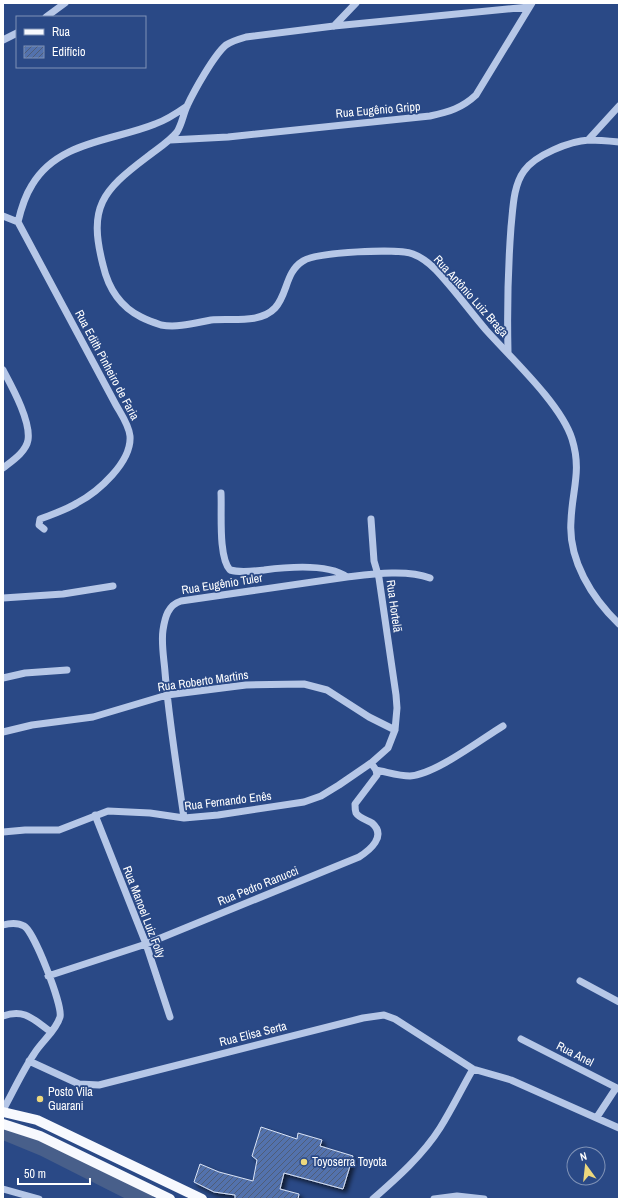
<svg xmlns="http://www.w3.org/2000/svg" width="622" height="1202" viewBox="0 0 622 1202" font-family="'Archivo Narrow',sans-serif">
<defs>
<pattern id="building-hatch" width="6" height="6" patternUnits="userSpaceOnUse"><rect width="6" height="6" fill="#5372ad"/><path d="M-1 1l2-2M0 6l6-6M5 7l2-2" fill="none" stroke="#4f5d78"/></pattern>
<filter id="shadow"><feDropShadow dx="3.5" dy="3.5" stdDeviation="2" flood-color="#0009"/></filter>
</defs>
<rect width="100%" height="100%" fill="#2a4986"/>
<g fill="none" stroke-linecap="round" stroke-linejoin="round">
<path stroke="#485f8a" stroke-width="17" d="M3 1131 44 1148 145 1199"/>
</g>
<path fill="url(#building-hatch)" stroke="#d9e3f6" filter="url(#shadow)" d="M261 1127 297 1139 298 1133 322 1140 320 1146 353 1156 343 1189 284 1173 280 1189 299 1194 298 1199H235V1195L214 1192 194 1182 200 1164 219 1172 253 1181 257 1160 252 1156Z"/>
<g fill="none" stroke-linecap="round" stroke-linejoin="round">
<path stroke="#b6c7e7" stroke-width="7" d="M529 7 334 26 246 37C239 39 232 41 226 45 214 55 194 91 187 106 183 115 182 124 177 132 169 142 157 149 147 157 102 191 88 207 103 265 108 287 119 306 141 317 147 320 155 323 161 325 178 328 195 323 211 320 231 318 260 324 275 308 288 294 285 272 303 261 317 252 398 248 413 254 421 257 430 264 436 270 454 289 469 310 486 330 511 358 561 404 572 439 582 471 572 490 571 521 568 560 592 598 619 624
M46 17 65 3
M334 26 356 3
M3 40 17 33
M170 140 228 137 430 116C449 112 462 108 476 95L532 3
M588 140 619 106
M3 216 18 222
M18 222 116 405C121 414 129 425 130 436 132 462 98 492 77 503 66 510 53 514 40 519L39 525 44 529
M18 222C21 209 25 196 32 185 58 141 113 141 155 124 167 120 177 113 187 106
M508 352C507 310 508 268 511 227 513 209 513 186 524 171 535 155 570 141 589 140 599 140 609 141 619 142
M3 370C12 387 31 421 28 440 26 452 12 461 3 468
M347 577C372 574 407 569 430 578
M3 598 63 594 113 586
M3 678 25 673 67 670
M3 732 32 725 93 717 167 695 246 685 304 684 327 690 369 717 395 730
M376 770C387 772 399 776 410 776 436 774 480 740 503 726
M95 815 146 944 170 1017
M184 818C177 769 169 721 165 672 164 659 161 643 163 630 165 617 168 605 181 601L347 577C328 563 287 567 264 570 254 571 241 573 230 570 218 557 222 511 221 493
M3 832 25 830H59L108 811 150 813 184 818 218 815 304 802 321 796 339 785 371 763 388 748 395 730 397 708 396 695 379 578 374 561 371 519
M3 925C10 923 17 922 24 926 34 931 63 1006 60 1017 56 1031 41 1042 34 1054 22 1072 13 1092 3 1110
M48 976 146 944 359 857C370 850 387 836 372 823 367 820 359 818 356 813 355 810 355 807 355 804L377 775 376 770 371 763
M580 981 619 1002
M3 1016C25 1008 34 1020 51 1032
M521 1039 619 1089
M29 1061 79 1084 99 1085 363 1018 384 1015 395 1019 473 1069 511 1080 619 1128
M597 1117 616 1088
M3 1189 39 1199
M373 1199C397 1178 423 1155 440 1128 452 1109 462 1088 473 1069
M434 1199 457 1196 484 1199"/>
<path stroke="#f7f9fe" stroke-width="10" d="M3 1112 37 1120 202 1199
M3 1124 40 1136 170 1199"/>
</g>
<g fill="#edd87d" stroke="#2a4986" stroke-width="1.5">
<circle cx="40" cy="1099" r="4"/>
<circle cx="304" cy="1162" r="4"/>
</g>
<g text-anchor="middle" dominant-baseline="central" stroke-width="3.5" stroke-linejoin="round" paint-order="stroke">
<g font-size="12" fill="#fff" stroke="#2a4986">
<text transform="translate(378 110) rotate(-5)">Rua Eugênio Gripp</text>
<text transform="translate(471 296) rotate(48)">Rua Antônio Luiz Braga</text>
<text transform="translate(107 365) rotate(62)">Rua Edith Pinheiro de Faria</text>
<text transform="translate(222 584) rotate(-9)">Rua Eugênio Tuler</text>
<text transform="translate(394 606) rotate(82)">Rua Hortelã</text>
<text transform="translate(203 681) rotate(-8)">Rua Roberto Martins</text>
<text transform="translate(228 801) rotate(-7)">Rua Fernando Enês</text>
<text transform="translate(258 886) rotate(-22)">Rua Pedro Ranucci</text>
<text transform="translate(144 912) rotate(69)">Rua Manoel Luiz Folly</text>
<text transform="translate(253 1034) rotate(-14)">Rua Elisa Serta</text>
<text transform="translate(575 1054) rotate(27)">Rua Anel</text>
</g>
<g font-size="12" fill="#fff" stroke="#2a4986" text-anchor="start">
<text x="48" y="1092">Posto Vila<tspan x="48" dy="14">Guarani</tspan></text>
<text x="312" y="1162">Toyoserra Toyota</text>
</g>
</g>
<rect width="622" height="1202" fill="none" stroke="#ffffff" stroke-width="8"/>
<rect x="16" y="16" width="130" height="52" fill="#2a4986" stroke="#7f92b6"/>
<rect x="24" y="29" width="20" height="6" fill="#f7f9fe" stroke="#7f92b6"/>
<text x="52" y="36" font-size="12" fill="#ffffff">Rua</text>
<rect x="24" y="46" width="20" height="12" fill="url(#building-hatch)" stroke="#7f92b6"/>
<text x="52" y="56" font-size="12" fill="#ffffff">Edifício</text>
<g transform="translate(586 1166) rotate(345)"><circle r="19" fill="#2a4986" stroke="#7f92b6"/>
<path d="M0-3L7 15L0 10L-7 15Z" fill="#edd87d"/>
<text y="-6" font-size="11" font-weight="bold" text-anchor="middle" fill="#ffffff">N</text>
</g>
<path d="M18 1178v6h72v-6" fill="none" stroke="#ffffff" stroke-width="2"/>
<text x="24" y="1178" font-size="12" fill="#ffffff" stroke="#2a4986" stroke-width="3" paint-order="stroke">50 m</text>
</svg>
